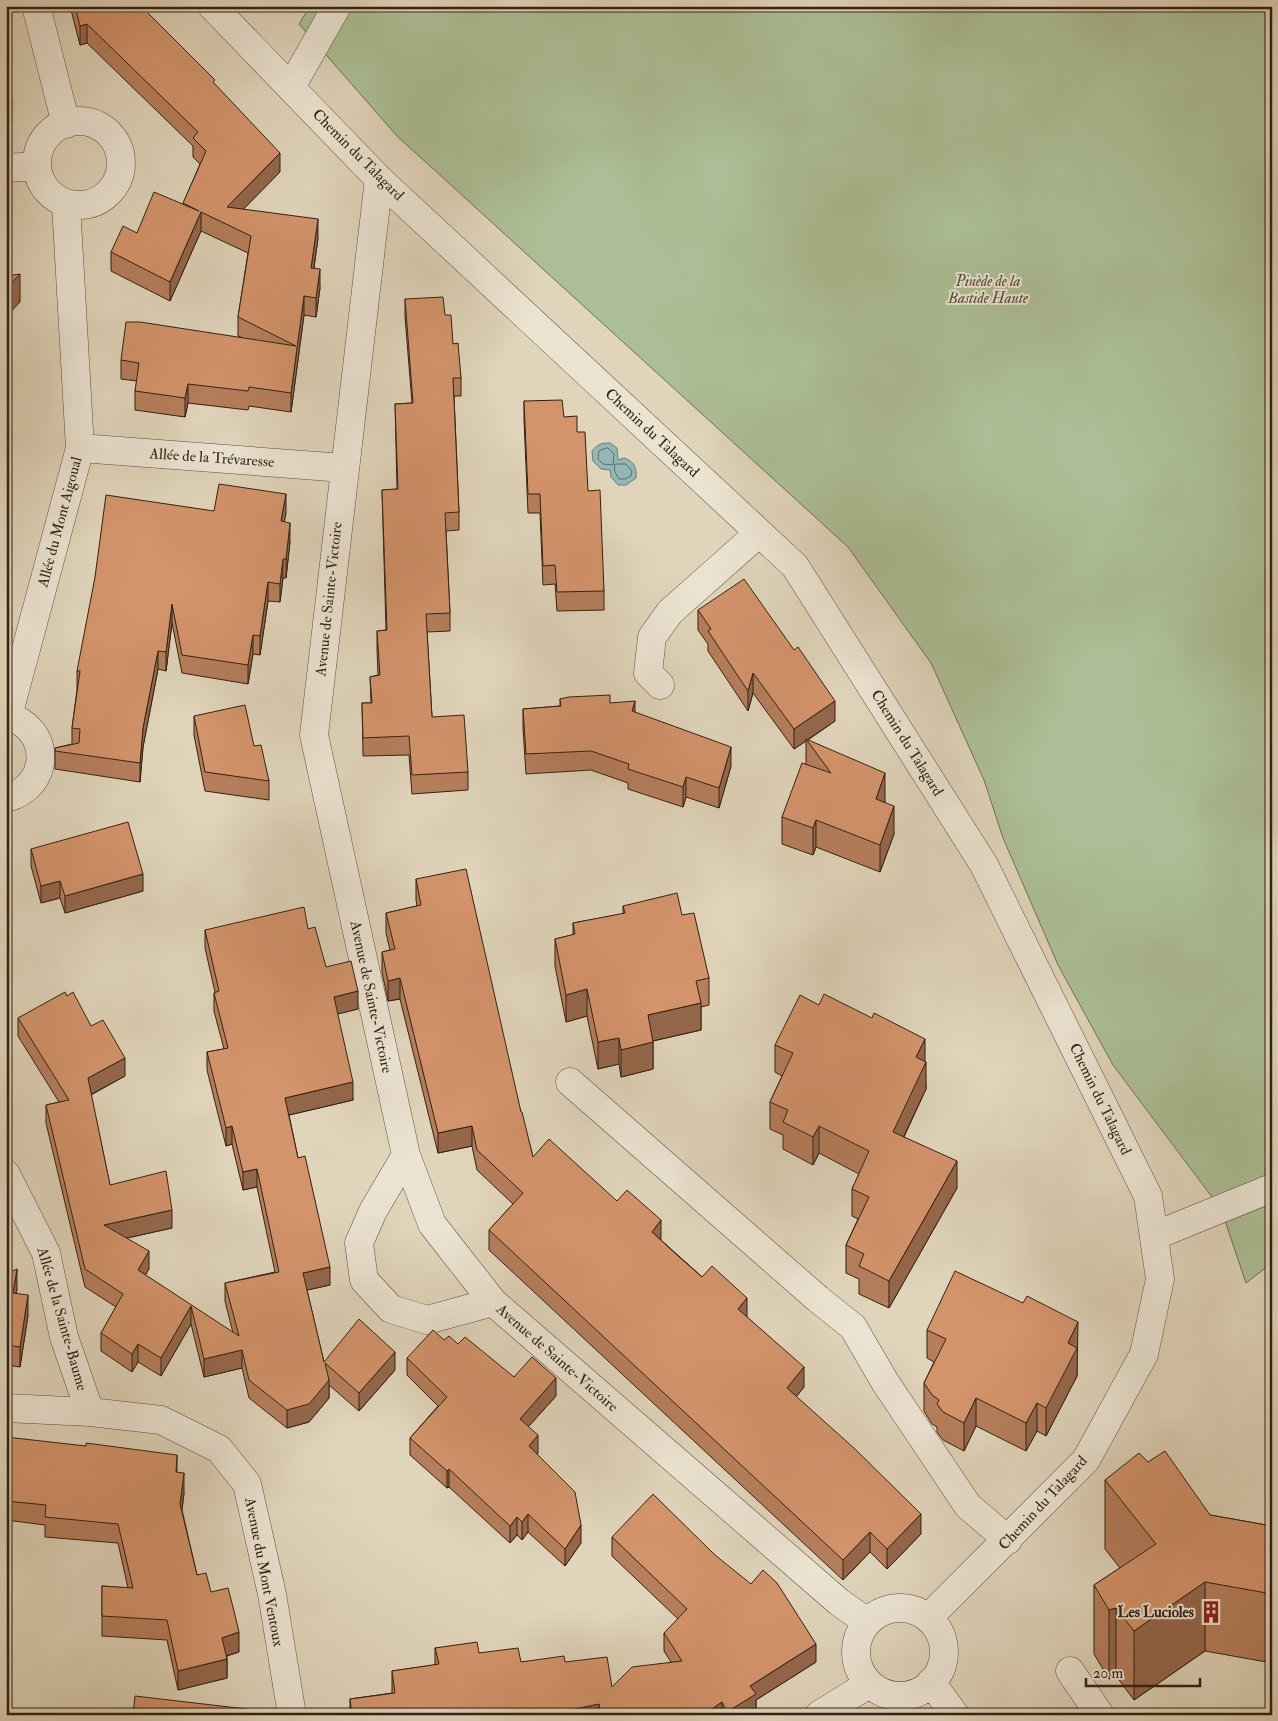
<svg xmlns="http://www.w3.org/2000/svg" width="1278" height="1721" viewBox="0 0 1278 1721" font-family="'IM FELL Double Pica',serif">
<rect width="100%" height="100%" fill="#e0d4ba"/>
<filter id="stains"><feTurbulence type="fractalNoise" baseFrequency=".004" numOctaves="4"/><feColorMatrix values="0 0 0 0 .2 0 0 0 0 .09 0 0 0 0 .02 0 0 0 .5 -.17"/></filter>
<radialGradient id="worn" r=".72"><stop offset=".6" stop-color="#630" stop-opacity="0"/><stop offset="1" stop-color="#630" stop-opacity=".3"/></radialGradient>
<path fill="#acbe95" stroke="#6f7054" d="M310 6H1272V1263L1246 1283 1221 1209 1113 1065 1058 965 1003 838 984 780 931 663 848 547 397 136 299 24Z"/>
<path fill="#94b7b5" stroke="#6d7b74" d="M610 443 617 448 618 460 624 458C634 461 637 468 636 478L626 485H618L611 477 610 470 601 469 593 461 592 451C598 444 601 443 610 443Z"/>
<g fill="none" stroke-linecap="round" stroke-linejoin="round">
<path stroke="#636c64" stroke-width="1" d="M608 448 614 454 613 465 603 464 598 459 599 451Z
M615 464H626L632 471 631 476 625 479H619L615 472Z"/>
<defs>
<path id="minor" d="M36 6 66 124
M212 6 379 179 795 566 984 865 1148 1196 1160 1279 1144 1354 1086 1460 928 1618
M291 87 337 6
M37 163a42 42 0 1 1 84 0a42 42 0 1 1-84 0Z
M6 168 37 166
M379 179 314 735 406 1155 432 1224 493 1302 839 1602 867 1622
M80 448 344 468
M660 685 648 673 652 637 670 612 759 533
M6 716C52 727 52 787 6 798
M8 716 80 448 66 204
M570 1082 818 1299 853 1327 885 1382 968 1506 1008 1540
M406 1155 373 1211 359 1243 364 1280 391 1309 427 1320 493 1302
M6 1174 46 1253 64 1337 90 1412
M1154 1236 1272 1188
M6 1408 90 1412 161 1420 219 1449 247 1484 272 1594 292 1715
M856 1652a44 44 0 1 1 88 0a44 44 0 1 1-88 0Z
M1070 1671 1100 1715
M931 1682 955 1715
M819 1715 869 1684"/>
</defs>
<use href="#minor" stroke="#5e4e3d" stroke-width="29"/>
<use href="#minor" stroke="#ebe3d2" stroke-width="28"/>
</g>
<path fill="#b57e5c" stroke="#322113" d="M70 6H141L215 85 280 172 243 209 318 238 314 268 320 288 316 317 304 315 291 412 249 406 248 410 188 403 185 417 135 410V391L137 381 121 379V360L243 338 238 336V317L248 253 201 231 170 301 111 271V252L137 233 183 204 200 164 193 157V146L87 43 80 45Z
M6 65 12 103V122H6Z
M405 299 445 315 453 344 461 378V396H454L459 512V530L446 531 450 613V631L427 632 432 717 468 772V790L412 794 409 755 363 756 362 703H371L370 677 378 675 377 649V631L386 630 382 490 397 489 395 404 412 403 405 317Z
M524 401 564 417 577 432 604 591V610L557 611 555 584 543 585 540 513H528L524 420Z
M214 511 286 513 284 522 290 542 286 578H283L280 602 268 601 260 655 253 654 248 684 182 673 172 623 166 671 158 669 143 747 140 782 55 769V748L72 744V728L77 690V671Z
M698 610 835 721 808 740 885 801V803L894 834 880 872 816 847 813 855 782 844V817L806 765V741L794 749 753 693 748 711 708 651V644L698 630Z
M560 699 610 703 635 712 731 766 719 808 686 797 683 807 628 789V783L591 770 526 774 523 728V709L560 706Z
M194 716 254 746 269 781V800L205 791 194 735Z
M31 849 143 891 65 913 60 898 41 903 31 866Z
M416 879 521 1112 533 1157 661 1240 747 1317 804 1387 796 1397 921 1534 887 1569 870 1552 843 1580 489 1250V1230L513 1204 477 1170 472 1146 438 1153 400 999 388 1001 382 972V952L390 950 386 933V913L417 906 416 900Z
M623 906 682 915 709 978V1005L701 1007V1030L653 1041V1069L621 1077 619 1064 598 1069 587 1016 566 1022 555 966V939L573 935V923L623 914Z
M308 929 326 967 358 1009 337 1014 353 1100 289 1115 298 1158 330 1285 307 1290 324 1362 395 1370 359 1411 329 1385V1398L309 1422 287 1428 249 1398 242 1368 204 1377 191 1324 161 1376 138 1362 132 1372 101 1351V1333L116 1307 85 1287 46 1123V1105L59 1102 18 1036V1018L67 996 91 1026 125 1076 91 1095 110 1185 172 1228 127 1238 149 1269 145 1275 233 1333 225 1301V1283L275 1272 257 1187 243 1190 232 1144 226 1146 207 1070V1052L224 1049 214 1011V993L215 992 205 948V930Z
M775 1045 925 1061 926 1089 904 1137 957 1188 889 1308 859 1294V1279L846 1273V1245L858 1219 852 1216V1189L859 1174 819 1153 813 1165 783 1149V1135L770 1129V1102L782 1076 775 1072Z
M6 1274 17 1289 16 1293 28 1315 20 1367 6 1365Z
M927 1330 1078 1350 1077 1352V1376L1046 1436 1037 1431 1026 1451 976 1426 964 1451 943 1440 937 1432V1427L932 1424 924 1411V1383L934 1362 927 1358Z
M444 1340 458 1344 514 1377 556 1396 528 1427 538 1453 537 1454 581 1543 565 1566 528 1532 522 1540 517 1535 510 1543 449 1487 447 1488 410 1455V1438L438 1406 407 1375V1358Z
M6 1437 177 1472 184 1493 182 1510 197 1575 211 1592 239 1652 227 1656V1678L178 1690 167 1640 102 1636V1586L128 1588 118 1543 45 1537V1525L6 1520Z
M1105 1480 1210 1515 1272 1526V1663L1205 1651 1134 1700 1116 1676 1109 1679 1094 1654V1585L1120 1568 1105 1549Z
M612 1537 816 1662 756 1700V1712L751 1715H350V1699L392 1693V1671L435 1665V1648L479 1653 521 1662H565L612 1687 671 1662 664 1651V1633L678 1619 612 1556Z"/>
<path fill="#94674b" stroke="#322113" d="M87 24V43L80 45V26Z
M280 153V172L228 225 227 207Z
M201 212V231L170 301V282Z
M318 219V238L311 287V268Z
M320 269V288L316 317V298Z
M20 274V302L6 317V288Z
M304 296V315L291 412V393Z
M188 384V403L185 417V398Z
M286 494V513L281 540V521Z
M290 523V542L286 578V559Z
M283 559V578L280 602V584Z
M268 582V601L260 655V636Z
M172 604V623L166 671V652Z
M253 635V654L248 684V665Z
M158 651V669L143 747 140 782V763L143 728Z
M753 673V693L748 711V691Z
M635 701V721L632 711Z
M835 701V721L807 740 806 739V741L794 749V729Z
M731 747V766L719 808V788Z
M885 773V801L876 827V799Z
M686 777V797L683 807V787Z
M894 806V834L880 872V845Z
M816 820V847L813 855V828Z
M143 874V891L65 913V896Z
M60 881V898L41 903V886Z
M400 978V999L388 1001V981Z
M587 989V1016L566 1022V995Z
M358 991V1009L334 1015V997Z
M701 1003V1030L648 1042V1015Z
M9 1034V1051L6 1057V1040Z
M619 1038V1064L598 1069V1042Z
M925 1039V1065L926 1062V1089L893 1159V1132L916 1057Z
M653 1042V1069L621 1077V1050Z
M125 1058V1076L88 1096V1078Z
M353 1082V1100L285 1116V1098Z
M232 1126V1144L226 1146V1128Z
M472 1126V1146L438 1153V1133Z
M819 1126V1153L813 1165V1137Z
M957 1161V1188L889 1308V1281Z
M257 1169V1187L243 1190V1172Z
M172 1210V1228L104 1243V1225Z
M661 1220V1240L652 1232Z
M149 1251V1269L138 1288V1270Z
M330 1267V1285L303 1291V1273Z
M17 1269V1289L13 1312V1293Z
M28 1295V1315L20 1367V1347Z
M747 1298V1318L738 1309Z
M191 1306V1324L161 1376V1358Z
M1078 1322 1077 1376 1046 1436V1408L1068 1343Z
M138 1344V1362L132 1372V1354Z
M242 1350V1368L204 1377V1359Z
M395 1352V1370L359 1411V1393Z
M804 1367V1387L787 1408V1388Z
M556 1378V1396L520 1436V1419Z
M329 1380V1398L309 1422 287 1428V1410Z
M976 1398V1426L964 1451V1423Z
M1037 1403V1431L1026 1451V1423Z
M538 1435V1453L529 1463V1446Z
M177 1455V1475L176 1472Z
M449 1469V1487L447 1488V1471Z
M184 1473V1493L180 1523V1504Z
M528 1514V1532L522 1540V1522Z
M921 1514V1534L887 1569V1549Z
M517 1517V1535L510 1543V1526Z
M581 1525V1543L565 1566V1549Z
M870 1532V1552L843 1580V1560Z
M1205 1582V1651L1134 1700V1631Z
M1116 1608V1676L1109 1679V1610Z
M239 1632V1652L222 1657V1638Z
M816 1644V1662L756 1700V1712L751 1715H727V1712L750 1686Z
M227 1659V1678L178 1690V1671Z
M722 1702V1715H703Z
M599 1704V1715H546Z"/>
<path fill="#d3936b" stroke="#322113" d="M75 6H141L215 80 213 82 280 153 227 207 318 219 311 268 320 269 316 298 304 296 291 393 249 387 248 391 188 384 185 398 135 391 139 363 121 360 126 322H140L296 346 238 317 251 236 201 212 170 282 111 252 123 226 137 233 154 192 199 211 183 203 206 151 193 138 198 132 87 24 80 26Z
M6 65H9L12 103H6Z
M20 274 6 288V276Z
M443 297 445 315H451L453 344 458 343 461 378H453L459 512 445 513 450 613 426 614 432 717 464 715 468 772 412 775 409 736 363 738 362 703H372L370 677 380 675 377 631 387 630 382 490 398 489 395 404 413 403 405 299Z
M562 400 564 417 577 416V432H585L588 491 600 490 604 591 557 592 555 565 543 566 540 494H528L524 401Z
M219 484 286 494 281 521 290 523 286 559H283L280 584 268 582 260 636 253 635 248 665 182 655 172 604 166 652 158 651 143 728 140 763 55 751V748L79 743 80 729 72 728 80 671H77L95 577 106 495 214 511Z
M744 579 794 650 798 647 835 701 794 729 753 673 748 691 708 631 711 629 698 610Z
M610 695V703L635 701 632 711 731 747 719 788 686 777 683 787 628 769 629 764 591 751 526 754 523 709 561 706 560 699 569 697Z
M245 705 254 746 261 745 269 781 205 772 194 716Z
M806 739 885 773 876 799 894 806 880 845 816 820 813 828 782 817 802 763 831 773Z
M128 822 143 874 65 896 60 881 41 886 31 849Z
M466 869 521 1112H522L533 1157 549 1139 617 1201 627 1190 661 1220 652 1232 677 1255 702 1277 712 1266 747 1298 738 1309 804 1367 787 1388 855 1449 921 1514 887 1549 870 1532 843 1560 489 1230 523 1193 477 1150 472 1126 438 1133 400 978 388 981 382 952 395 949 386 913 421 905 416 879Z
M677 893 682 915 694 913 709 978 696 981 701 1003 648 1015 653 1042 621 1050 619 1038 598 1042 587 989 566 995 555 939 575 934 573 923 625 913 623 906Z
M304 907 308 929 315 927 326 967 351 961 358 991 334 997 353 1082 285 1098 298 1158 305 1156 330 1267 303 1273 324 1362 359 1319 395 1352 359 1393 325 1363 329 1380 309 1404 287 1410 249 1380 242 1350 204 1359 191 1306 161 1358 138 1344 132 1354 101 1333 123 1294 85 1269 46 1105 69 1100 18 1018 65 992 67 996 73 992 91 1026 103 1020 125 1058 88 1078 110 1185 166 1171 172 1210 104 1225 149 1251 138 1270 239 1336 225 1283 279 1272 257 1169 243 1172 232 1126 226 1128 207 1052 228 1048 214 993 219 991 205 930Z
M824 994 872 1018 874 1013 925 1039 916 1057 926 1062 893 1132 957 1161 889 1281 859 1266 864 1254 846 1245 869 1197 852 1189 869 1151 819 1126 813 1137 783 1122 788 1110 770 1102 793 1053 775 1045 800 995 819 1005Z
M6 1033 9 1034 6 1040Z
M17 1269 13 1293 28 1295 20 1347 6 1345V1274Z
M955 1271 1023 1303 1027 1296 1078 1322 1068 1343 1077 1348 1046 1408 1037 1403 1026 1423 976 1398 964 1423 943 1412 937 1404 939 1400 932 1395 924 1383 946 1339 927 1330Z
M433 1330 444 1340 449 1336 458 1344 465 1337 514 1377 532 1357 556 1378 520 1419 538 1435 529 1446 575 1492 581 1525 565 1549 528 1514 522 1522 517 1517 510 1526 449 1469 447 1471 410 1438 447 1397 407 1358Z
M6 1437 86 1446V1443L177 1455 176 1472 184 1473 180 1504 197 1575 206 1573 211 1592 228 1588 234 1611 239 1632 222 1638 227 1659 178 1671 167 1620 102 1616V1586L133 1588 118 1524 45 1517 46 1505 6 1501Z
M1165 1451 1210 1515 1272 1526V1594L1205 1582 1134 1631 1116 1608 1109 1610 1094 1585 1156 1544 1105 1480 1139 1453 1148 1462Z
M653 1494 715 1555 751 1584 763 1570 777 1583 816 1644 750 1686 756 1694 727 1712 722 1702 703 1715H601L599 1704 546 1715H352L350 1699 395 1693 392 1671 439 1664 435 1648 477 1642 479 1653 518 1648 521 1662 564 1656 565 1662 607 1657 612 1687 632 1667 682 1661 664 1633 687 1609 612 1537Z
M135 1696 255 1710V1715H133Z"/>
<defs>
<symbol id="building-bare" viewBox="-9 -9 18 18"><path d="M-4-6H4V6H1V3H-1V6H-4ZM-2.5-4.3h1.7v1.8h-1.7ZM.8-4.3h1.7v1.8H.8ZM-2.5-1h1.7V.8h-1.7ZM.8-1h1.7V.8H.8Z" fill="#8f2418" stroke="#ebe3d2" stroke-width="2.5" paint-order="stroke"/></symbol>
</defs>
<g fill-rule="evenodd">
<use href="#building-bare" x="1195" y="1596" width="32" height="32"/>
</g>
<g text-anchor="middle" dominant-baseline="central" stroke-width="4" stroke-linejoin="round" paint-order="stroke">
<g font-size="15" fill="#322113" stroke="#ebe3d2">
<text transform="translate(358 155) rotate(45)">Chemin du Talagard</text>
<text transform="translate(652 433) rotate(43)">Chemin du Talagard</text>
<text transform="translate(212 458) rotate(4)">Allée de la Trévaresse</text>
<text transform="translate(60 522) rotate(-75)">Allée du Mont Aigoual</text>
<text transform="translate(329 599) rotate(-84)">Avenue de Sainte-Victoire</text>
<text transform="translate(907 743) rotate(58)">Chemin du Talagard</text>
<text transform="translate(371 997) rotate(78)">Avenue de Sainte-Victoire</text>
<text transform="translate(1100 1099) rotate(64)">Chemin du Talagard</text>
<text transform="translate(62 1319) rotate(74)">Allée de la Sainte-Baume</text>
<text transform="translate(557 1358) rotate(41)">Avenue de Sainte-Victoire</text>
<text transform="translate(1043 1503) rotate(-47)">Chemin du Talagard</text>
<text transform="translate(264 1572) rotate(79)">Avenue du Mont Ventoux</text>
</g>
<g font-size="15" font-style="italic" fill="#504834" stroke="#ebe3d2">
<text x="988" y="281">Pinède de la<tspan x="988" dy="17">Bastide Haute</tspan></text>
</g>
<g font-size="15" font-weight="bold" fill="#322113" stroke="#ebe3d2" text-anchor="end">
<text x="1194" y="1612">Les Lucioles</text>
</g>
</g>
<rect width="1278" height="1721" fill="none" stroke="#e0d4ba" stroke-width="25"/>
<rect x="8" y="8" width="1263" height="1706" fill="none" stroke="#322113" stroke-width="2.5"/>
<rect x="12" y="12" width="1253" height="1696" fill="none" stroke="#322113"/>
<path d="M1086 1678v8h114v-8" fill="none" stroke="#322113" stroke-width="2.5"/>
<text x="1093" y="1678" font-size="15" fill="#322113" stroke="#ebe3d2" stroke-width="4" paint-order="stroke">20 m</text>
<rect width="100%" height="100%" filter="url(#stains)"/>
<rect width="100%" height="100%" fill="url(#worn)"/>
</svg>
